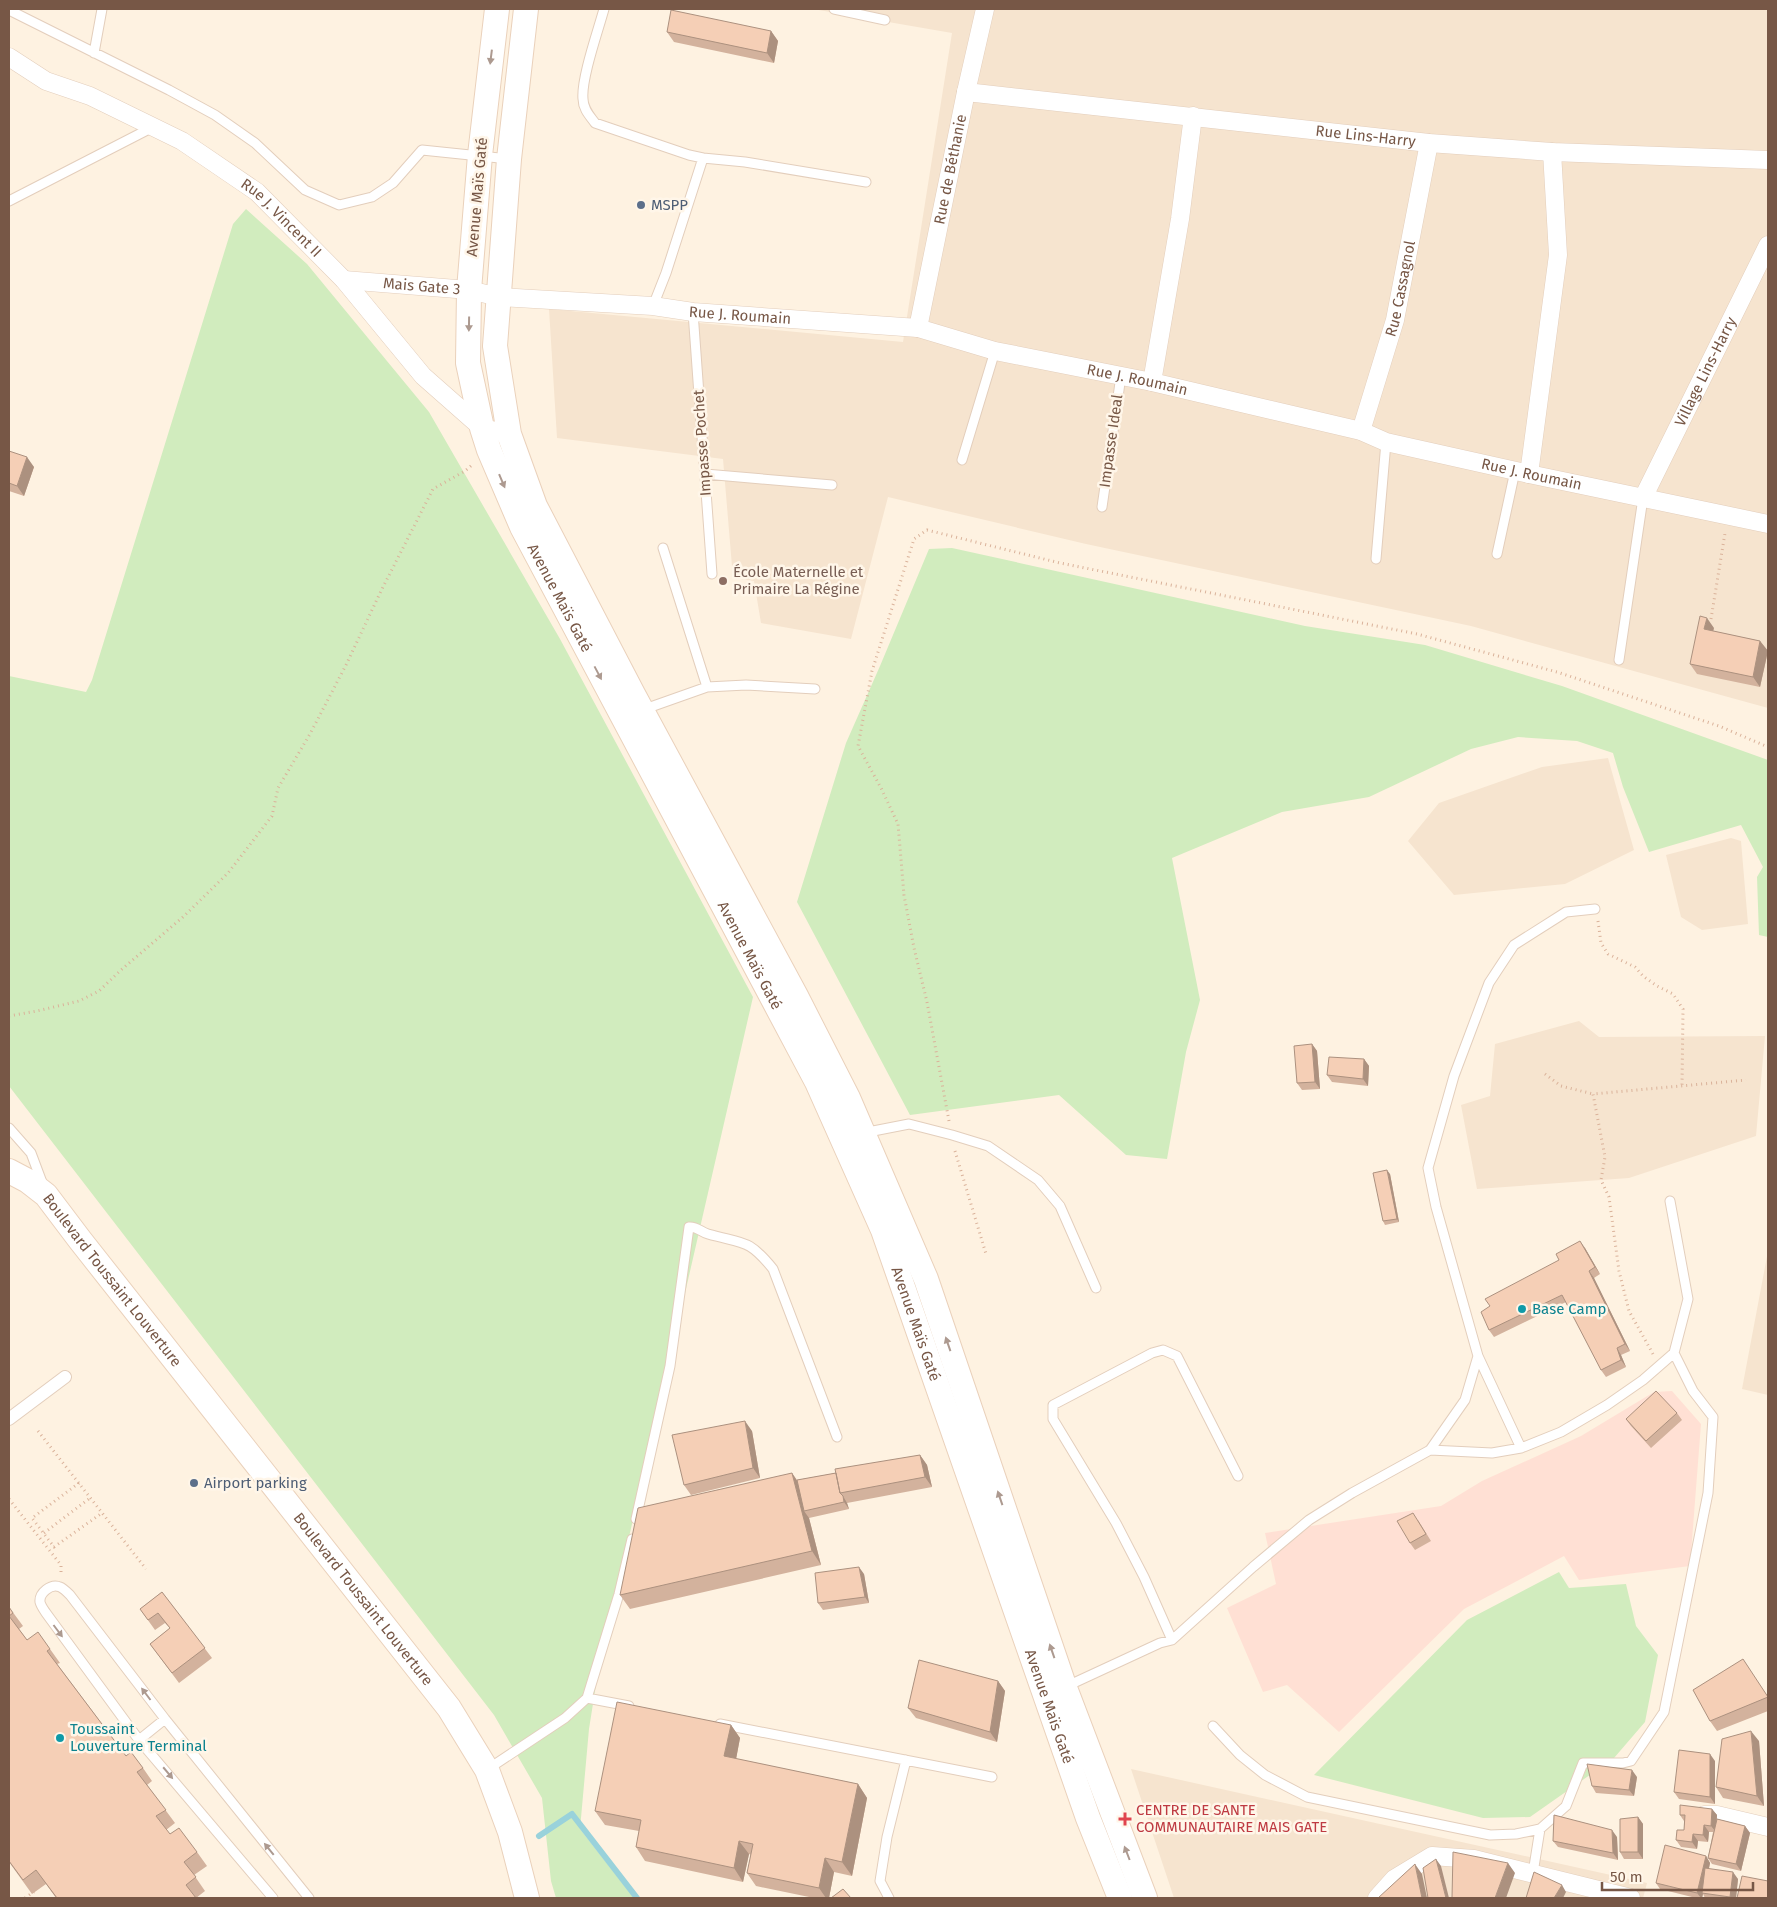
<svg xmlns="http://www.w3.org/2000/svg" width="1777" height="1907" viewBox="0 0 1777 1907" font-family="'Fira Sans',sans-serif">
<rect width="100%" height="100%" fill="#fef2e1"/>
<path fill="#f6e4cf" d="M813 9H1768V708L1471 626 1086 544 888 497 851 639 761 623 754 581 733 578 723 459 557 438 549 309 903 342 952 33Z
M1608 758 1634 850 1565 884 1454 895 1408 841 1439 803 1542 767Z
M1731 838 1741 841 1748 924 1702 930 1681 917 1666 855Z
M1579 1021 1599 1037 1765 1036 1756 1136 1629 1178 1477 1189 1461 1105 1490 1096 1495 1044Z
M1768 1251V1395L1742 1389Z
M1131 1769 1647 1883 1643 1898H1174Z"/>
<path fill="#ffe0d4" d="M1672 1391 1701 1424 1690 1566 1579 1580 1564 1556 1464 1609 1339 1732 1287 1685 1263 1692 1227 1608 1276 1584 1265 1533 1441 1506 1482 1481 1581 1436 1654 1392Z"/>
<path fill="#d1ecbe" d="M246 209 307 264 429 412 560 639 753 997 598 1672 589 1729 580 1829 634 1898H556L551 1881 542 1798 494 1715 9 1086V676L86 692 92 680 233 224Z
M952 548 1305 626 1425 645 1562 686 1768 760V937L1759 935 1757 877 1763 867 1741 825 1649 852 1623 787 1613 753 1577 741 1518 737 1471 749 1369 797 1282 812 1172 858 1200 1000 1186 1052 1167 1159 1126 1155 1059 1095 910 1115 797 902 846 743 880 666 929 549Z
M1559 1572 1569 1588 1626 1584 1636 1626 1658 1655 1645 1722 1614 1758 1530 1817 1483 1818 1314 1775 1467 1620Z"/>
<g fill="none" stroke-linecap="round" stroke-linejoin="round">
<path stroke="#99d2db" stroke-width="6" d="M539 1836 572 1814 637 1898"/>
<defs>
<path id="service" d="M604 9C598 31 581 79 583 99 583 109 590 116 595 123L689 155 703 158
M834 9 885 20
M9 10 169 90 215 115 255 143 305 190 339 205 372 197 393 183 422 150 509 159
M94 53 102 9
M9 201 153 127
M653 306 666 273 703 158 745 162 866 182
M693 312 712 574
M962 460 995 351
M705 474 832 485
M1102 507 1121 376
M663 548 707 687
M1497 554 1515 471
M1376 559 1386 442
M1619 660 1643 498
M642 710 707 687 746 685 815 689
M9 1128 31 1153 43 1185
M863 1133 909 1124 952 1135 988 1146 1038 1180 1060 1206 1096 1288
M1478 1356 1521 1448
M1430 1450 1465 1400 1478 1356 1436 1207 1428 1168 1454 1076 1489 983 1514 945 1566 912 1595 909
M636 1519 670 1366 689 1227C696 1226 701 1232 708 1234 743 1244 748 1238 773 1269L837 1437
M1172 1640 1144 1577 1116 1523 1053 1419V1405L1152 1353 1163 1350 1177 1356 1238 1476
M1065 1687 1160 1643 1172 1640 1253 1567 1309 1520 1352 1493 1430 1450 1492 1453 1521 1448 1561 1432 1607 1405 1643 1380 1674 1353
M587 1698 629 1706
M720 1724 992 1777
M1213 1726 1240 1755 1265 1775 1307 1797 1490 1835 1516 1834 1540 1829 1566 1806 1583 1763H1623L1631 1761 1664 1712 1708 1493 1713 1417 1693 1391 1674 1353 1688 1299 1670 1201
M139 1740 165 1719
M488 1769 565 1718 587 1698 619 1594 632 1539
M1533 1873 1540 1829
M273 1898 139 1740 46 1613C44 1610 41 1606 40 1602 39 1593 51 1583 60 1587 63 1588 67 1592 70 1595L165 1719 309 1898
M889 1898 880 1881 887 1837 906 1760"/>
<path id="pedestrian" d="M9 1419 65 1377"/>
<g id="minor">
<path id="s1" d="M9 57 46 81 90 96 182 141 257 192 344 280 423 376 482 428 509 434"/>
<path id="s2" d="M966 92 1429 143 1552 152 1768 160"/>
<path id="s3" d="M344 280 469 290 499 297 653 306 693 312 918 328 995 351 1152 382 1361 431 1386 442 1529 474 1768 524"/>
<path id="s4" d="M918 328 966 92 985 9"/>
<path d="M1152 382 1180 219 1193 116"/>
<path id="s5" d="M1361 431 1395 320 1429 143"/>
<path d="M1529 474 1558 255 1552 152"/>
<path id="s6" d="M1643 498 1768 245"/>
<path d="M1704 1815H1717L1768 1827"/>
<path d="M1377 1898 1394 1879 1432 1856 1474 1859 1631 1898"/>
</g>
<g id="secondary">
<path id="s7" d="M497 9 480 155 469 290 468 363 482 428 489 450 522 527 817 1082 883 1230 1088 1818 1120 1898"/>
<path d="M526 9 509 159 495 346 509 434 535 506 633 694 796 996 848 1098 926 1279 1065 1688 1145 1898"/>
<path id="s8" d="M9 1171 28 1181 46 1195 80 1240 449 1708 487 1770 510 1832 527 1898"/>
</g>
</defs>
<use href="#service" stroke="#e3cebc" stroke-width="11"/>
<use href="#pedestrian" stroke="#e3cebc" stroke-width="14"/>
<use href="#minor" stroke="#e3cebc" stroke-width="19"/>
<use href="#secondary" stroke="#ead1bb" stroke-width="26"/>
<path stroke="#dab29a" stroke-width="3" stroke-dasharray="1 4" stroke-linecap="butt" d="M1711 619 1725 533
M1598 921 1601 943 1608 954 1635 967 1643 976 1657 986 1673 994 1683 1009 1682 1086
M9 1016 37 1011 79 1001 99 991 121 970 183 917 228 873 272 816 278 788 310 734 346 665 381 591 433 489 465 471 472 465
M1545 1074 1561 1086 1593 1094
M949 1121 927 1002 914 948 904 895 898 824 881 788 858 746 872 671 914 539 927 530 1060 563 1417 634 1557 672 1719 726 1768 747
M955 1151 986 1254
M1653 1354 1629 1311 1619 1271 1609 1197 1601 1180 1605 1157 1593 1094 1746 1080
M38 1431 146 1569
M79 1483 32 1518 54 1547 102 1513
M9 1499 61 1565V1574
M44 1533 90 1498
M25 1898 35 1891"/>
<use href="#service" stroke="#fff" stroke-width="9"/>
<use href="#pedestrian" stroke="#fff" stroke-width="12"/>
<use href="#minor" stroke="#fff" stroke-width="18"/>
<use href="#secondary" stroke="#fff" stroke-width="24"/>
</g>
<path fill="#d3b29d" d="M771 31 778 41 774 63 674 42 667 32Z
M9 451 34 467 24 496 9 491Z
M1714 628 1713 631 1760 641 1768 651 1760 687 1697 674 1690 664Z
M1312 1044 1317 1051 1320 1089 1302 1090 1297 1083Z
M1364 1059 1369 1066 1368 1086 1332 1082 1327 1075Z
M1390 1174 1399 1222 1385 1225 1383 1221Z
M1585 1248 1600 1274 1594 1278 1630 1351 1621 1355 1626 1367 1606 1377 1601 1370 1566 1302 1494 1337 1489 1330Z
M1677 1413 1682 1420 1651 1448 1631 1426 1626 1419Z
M752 1431 760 1478 691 1495 684 1485Z
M920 1455 927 1465 932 1487 847 1503 849 1509 809 1518 821 1565 630 1609 620 1595 792 1473 797 1480 836 1473Z
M1418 1520 1431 1541 1415 1550 1410 1543Z
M864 1574 869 1603 823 1610 818 1603Z
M162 1592 212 1658 179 1683 150 1644 170 1628 165 1623 155 1630 140 1609Z
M9 1607 23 1626 19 1629 27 1640 50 1649 60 1663 57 1664 126 1756 143 1768 152 1781 147 1785 175 1823 166 1830 170 1834 197 1852 207 1866 194 1875 205 1891 196 1898H56L46 1884 32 1894 9 1862Z
M998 1681 1005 1691 997 1742 916 1718 908 1708Z
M1768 1696V1711L1717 1731 1710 1721Z
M731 1725 740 1738 736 1759 858 1784 867 1798 852 1876 834 1872 829 1898H814L756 1886 747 1873 751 1855 749 1854 743 1882 645 1861 636 1847 639 1831 605 1825 595 1811Z
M1759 1741 1764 1806 1723 1798 1716 1787Z
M1715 1761V1804L1679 1799 1674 1792Z
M1637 1777 1634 1796 1596 1793 1592 1786Z
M1712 1809 1717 1815V1819L1745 1826 1750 1833 1741 1871 1712 1864 1708 1858 1713 1832H1709L1708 1842 1698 1841 1697 1849 1681 1847 1676 1840 1684 1830V1821L1680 1815Z
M1638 1817 1643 1824V1859H1624L1620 1852Z
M1617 1837 1618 1860 1558 1847 1553 1841Z
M1706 1856 1710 1863 1709 1869 1738 1879 1736 1898H1705L1703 1894 1702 1898H1696L1660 1889 1656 1883Z"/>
<path fill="#ac917f" d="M771 31 778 41 774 63 767 53Z
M27 457 34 467 24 496 17 486Z
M1707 618 1714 628 1711 639 1704 629Z
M1760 641 1768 651 1760 687 1753 677Z
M1312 1044 1317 1051 1320 1089 1315 1082Z
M1364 1059 1369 1066 1368 1086 1363 1079Z
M1387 1170 1390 1174 1399 1222 1397 1219Z
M1580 1241 1585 1248 1600 1274 1595 1267Z
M1589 1271 1594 1278 1630 1351 1625 1344Z
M1617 1348 1621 1355 1626 1367 1621 1360Z
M745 1421 752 1431 760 1478 753 1468Z
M920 1455 927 1465 932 1487 925 1477Z
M792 1473 801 1487 804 1511 809 1518 821 1565 812 1551Z
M843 1496 847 1503 849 1509 844 1502Z
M859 1567 864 1574 869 1603 865 1597Z
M998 1681 1005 1691 997 1742 990 1732Z
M731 1725 740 1738 734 1770 724 1756Z
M1751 1731 1759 1741 1764 1806 1757 1796Z
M1710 1754 1715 1761V1804L1710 1797Z
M1632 1770 1637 1777 1634 1796 1629 1790Z
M858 1784 867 1798 852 1876 842 1862Z
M1712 1809 1717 1815 1716 1832 1711 1826Z
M1638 1817 1643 1824V1859L1638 1852Z
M1704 1825 1709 1832 1708 1842 1703 1835Z
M1745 1826 1750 1833 1741 1871 1736 1864Z
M1612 1830 1617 1837 1618 1860 1613 1853Z
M1693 1834 1698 1841 1697 1849 1692 1842Z
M739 1841 749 1854 743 1882 734 1868Z
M1706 1856 1710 1863 1702 1898H1701L1697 1893Z
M825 1858 834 1872 829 1898H826L819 1888Z
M1436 1859 1441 1866 1449 1898H1446Z
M1508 1863 1515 1873 1506 1898H1495Z
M1415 1864 1422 1874 1427 1898H1422Z
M1733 1872 1738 1879 1736 1898H1732L1730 1897Z
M1562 1885 1566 1892 1563 1898H1554Z"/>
<path fill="#f5cfb6" stroke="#ac917f" d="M671 10 771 31 767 53 667 32Z
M9 451 27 457 17 486 9 483Z
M1700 616 1707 618 1704 629 1760 641 1753 677 1690 664Z
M1312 1044 1315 1082 1297 1083 1294 1046Z
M1329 1057 1364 1059 1363 1079 1327 1075Z
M1387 1170 1397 1219 1383 1221 1373 1173Z
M1580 1241 1595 1267 1589 1271 1625 1344 1617 1348 1621 1360 1601 1370 1562 1295 1489 1330 1481 1312 1490 1306 1485 1299 1559 1260 1556 1254Z
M1656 1391 1677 1413 1646 1441 1626 1419Z
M745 1421 753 1468 684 1485 672 1435Z
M920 1455 925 1477 840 1493 835 1469Z
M792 1473 812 1551 620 1595 638 1508Z
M836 1473 840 1493 843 1496 844 1502 804 1511 797 1480Z
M1413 1513 1426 1534 1410 1543 1397 1521Z
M859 1567 865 1597 818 1603 815 1573Z
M162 1592 205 1648 172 1673 150 1644 170 1628 158 1613 148 1620 140 1609Z
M9 1607 13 1613 9 1616 27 1640 38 1632 50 1649 47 1651 126 1756 131 1752 143 1768 137 1772 166 1810 156 1816 170 1834 179 1828 197 1852 184 1862 196 1877 186 1885 196 1898H57L36 1870 23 1880 9 1861Z
M1743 1659 1768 1697 1710 1721 1693 1690Z
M919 1660 998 1681 990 1732 908 1708Z
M617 1702 731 1725 724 1756 858 1784 842 1862 825 1858 819 1888 747 1873 753 1844 739 1841 734 1868 636 1847 641 1820 595 1811Z
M1751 1731 1757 1796 1716 1787 1722 1739Z
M1679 1750 1710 1754V1797L1674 1792Z
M1587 1764 1632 1770 1629 1790 1592 1786Z
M1680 1805 1712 1809 1711 1826 1704 1825 1703 1835 1693 1834 1692 1842 1676 1840 1677 1830H1684L1685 1815H1680Z
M1554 1815 1612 1830 1613 1853 1553 1841Z
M1638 1817V1852H1620V1819Z
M1717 1819 1745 1826 1736 1864 1708 1858Z
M1665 1845 1706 1856 1697 1893 1656 1883Z
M1453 1852 1508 1863 1495 1898H1452Z
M1436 1859 1446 1898H1428L1423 1868Z
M1415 1864 1422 1898H1378Z
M1705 1868 1733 1872 1730 1897 1702 1893Z
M1534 1872 1562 1885 1554 1898H1526Z
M1742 1876 1768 1881V1898H1737Z
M843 1889 851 1898H831Z"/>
<defs><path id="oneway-solid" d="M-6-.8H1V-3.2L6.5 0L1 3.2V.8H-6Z" transform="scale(1.25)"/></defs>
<g fill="#ad9a90">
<use href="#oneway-solid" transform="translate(491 57) rotate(97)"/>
<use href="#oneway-solid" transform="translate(469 324) rotate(91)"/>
<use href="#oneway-solid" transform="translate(502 481) rotate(67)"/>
<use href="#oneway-solid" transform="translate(598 673) rotate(62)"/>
<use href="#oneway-solid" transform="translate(948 1344) rotate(-109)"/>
<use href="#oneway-solid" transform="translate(1000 1498) rotate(-109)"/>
<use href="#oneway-solid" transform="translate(58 1631) rotate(53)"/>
<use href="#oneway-solid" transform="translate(1052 1651) rotate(-109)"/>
<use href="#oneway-solid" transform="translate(146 1694) rotate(-127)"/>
<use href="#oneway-solid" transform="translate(168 1773) rotate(50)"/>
<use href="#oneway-solid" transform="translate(269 1849) rotate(-129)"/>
<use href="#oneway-solid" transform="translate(1127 1853) rotate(-111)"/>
</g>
<g fill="#5c6f8a" stroke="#fff6e9" stroke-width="2">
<circle cx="641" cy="205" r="5"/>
<circle cx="194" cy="1483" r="5"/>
</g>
<circle fill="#8d6e63" stroke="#fff6e9" stroke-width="2" cx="723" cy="581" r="5"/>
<g fill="#0f9aa8" stroke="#fff6e9" stroke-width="2">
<circle cx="1522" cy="1309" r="5"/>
<circle cx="60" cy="1738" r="5"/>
</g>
<path fill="#e0444e" stroke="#fff6e9" stroke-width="2" d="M1122.5 1811.5h5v5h5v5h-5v5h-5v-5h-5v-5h5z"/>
<g text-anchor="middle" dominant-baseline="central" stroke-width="5" stroke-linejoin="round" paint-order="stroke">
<g font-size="15" fill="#775746" stroke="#fff6e9">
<text stroke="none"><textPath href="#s2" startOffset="402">Rue Lins-Harry</textPath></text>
<text stroke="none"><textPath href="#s4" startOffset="162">Rue de Béthanie</textPath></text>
<text transform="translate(477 197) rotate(-85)">Avenue Maïs Gaté</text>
<text stroke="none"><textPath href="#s1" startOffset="319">Rue J. Vincent II</textPath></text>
<text stroke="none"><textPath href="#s3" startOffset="78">Mais Gate 3</textPath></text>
<text stroke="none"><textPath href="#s5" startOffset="148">Rue Cassagnol</textPath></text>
<text stroke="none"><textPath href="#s3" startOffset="398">Rue J. Roumain</textPath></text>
<text stroke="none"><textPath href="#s6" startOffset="141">Village Lins-Harry</textPath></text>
<text stroke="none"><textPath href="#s3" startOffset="802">Rue J. Roumain</textPath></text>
<text transform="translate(1111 441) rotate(-82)">Impasse Ideal</text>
<text transform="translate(702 443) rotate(-94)">Impasse Pochet</text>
<text stroke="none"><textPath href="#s3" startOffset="1208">Rue J. Roumain</textPath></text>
<text stroke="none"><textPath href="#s7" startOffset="609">Avenue Maïs Gaté</textPath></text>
<text stroke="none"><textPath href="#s7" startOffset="1014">Avenue Maïs Gaté</textPath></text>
<text stroke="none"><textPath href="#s8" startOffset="152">Boulevard Toussaint Louverture</textPath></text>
<text stroke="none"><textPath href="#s7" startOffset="1419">Avenue Maïs Gaté</textPath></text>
<text stroke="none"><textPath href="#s8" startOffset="558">Boulevard Toussaint Louverture</textPath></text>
<text stroke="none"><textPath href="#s7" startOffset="1824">Avenue Maïs Gaté</textPath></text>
</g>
<g font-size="15" fill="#4e5e75" stroke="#fff6e9" text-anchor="start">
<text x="651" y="205">MSPP</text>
<text x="204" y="1483">Airport parking</text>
</g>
<g font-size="15" fill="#785e54" stroke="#fff6e9" text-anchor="start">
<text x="733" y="572">École Maternelle et<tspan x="733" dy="17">Primaire La Régine</tspan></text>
</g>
<g font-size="15" fill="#0d838f" stroke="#fff6e9" text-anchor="start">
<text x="1532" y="1309">Base Camp</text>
<text x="70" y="1729">Toussaint<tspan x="70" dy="17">Louverture Terminal</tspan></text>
</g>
<g font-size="15" fill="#be3a42" stroke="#fff6e9" text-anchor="start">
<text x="1136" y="1810">CENTRE DE SANTE<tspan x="1136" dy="17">COMMUNAUTAIRE MAIS GATE</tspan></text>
</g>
</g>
<rect width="1777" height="1907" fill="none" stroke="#775746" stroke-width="20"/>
<path d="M1602 1882v8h151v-8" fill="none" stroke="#775746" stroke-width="2.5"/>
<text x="1610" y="1882" font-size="15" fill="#775746" stroke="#fff6e9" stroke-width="4" paint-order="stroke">50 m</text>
</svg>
